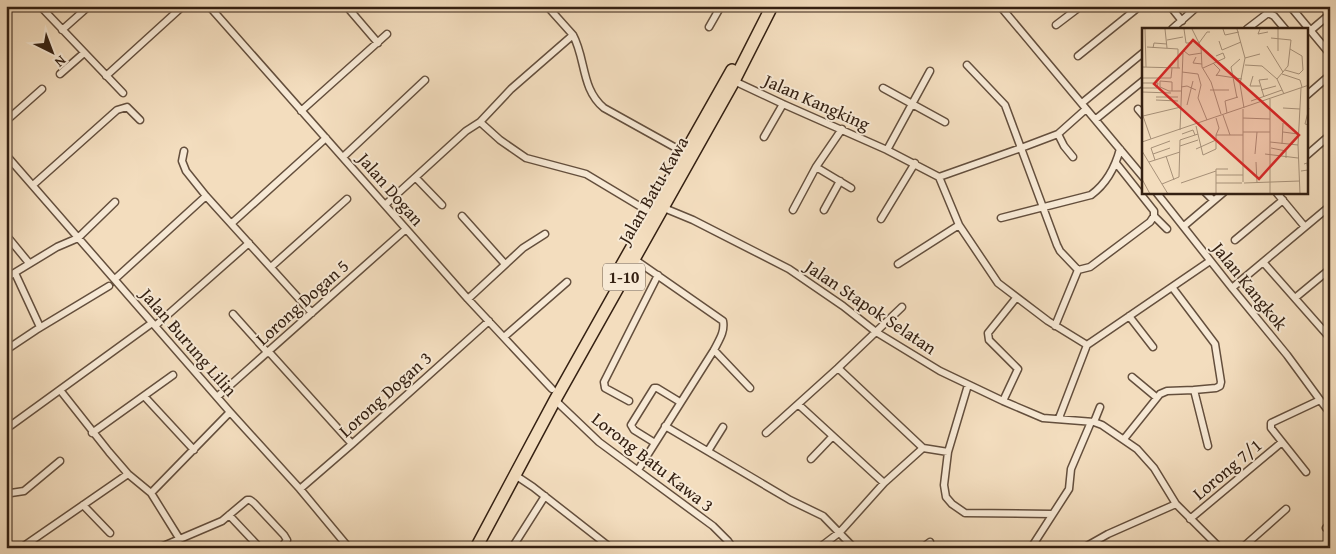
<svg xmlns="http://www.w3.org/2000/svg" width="1336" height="554" viewBox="0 0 1336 554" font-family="'Gentium Book Plus',serif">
<rect width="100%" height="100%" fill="#f3ddbe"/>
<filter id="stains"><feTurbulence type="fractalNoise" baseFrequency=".004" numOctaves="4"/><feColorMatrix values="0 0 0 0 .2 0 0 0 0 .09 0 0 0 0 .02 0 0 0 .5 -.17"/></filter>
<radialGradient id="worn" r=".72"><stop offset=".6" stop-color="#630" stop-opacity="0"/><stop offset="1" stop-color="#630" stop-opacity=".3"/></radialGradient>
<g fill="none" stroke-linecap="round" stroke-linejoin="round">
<defs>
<path id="street" d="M40 6 123 93
M209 6 468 299 552 389
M1000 6 1144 178
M1170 6 1182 21
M1290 6 1330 54
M348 8 378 43
M1056 25 1081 6
M709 27 721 6
M1172 29 1198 6
M1247 29 1268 13 1274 16 1285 29
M62 30 89 6
M1310 31 1330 14
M573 35C586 59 581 89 604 108L685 153
M1078 56 1140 6
M967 65 1005 105 1057 245 1060 251 1078 270
M60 74 84 53
M106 76 183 6
M734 81 783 104 887 150 939 177 959 225 998 283 1048 321 1087 345
M883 88 945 122
M1307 95 1330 75
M1082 103 1144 52
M1138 109 1144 116
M301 111 387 34
M1096 119 1144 80
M6 121 42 89
M480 122 511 89 573 35 547 6
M1058 134 1064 146 1073 157
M764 137 783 104
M887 150 930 71
M184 151 182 161 186 171 206 196 312 313
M6 155 230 412 300 489 349 548
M1307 155 1330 135
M343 157 425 80
M816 167 851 188
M939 177 1021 148 1058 134 1086 109
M416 178 442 205
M33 185 117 110 127 107 140 120
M1156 192 1232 288 1287 355 1320 400
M1205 192 1213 200
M1276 192 1305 227
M385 205 466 131 480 122 500 140 526 158 586 174 651 213
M664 208 693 220 789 269 843 306 876 332 940 371 1003 401 1043 418 1094 422 1102 425 1137 449 1154 468 1176 504 1220 548
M793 210 816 167 842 129
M824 210 840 181
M462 216 505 264
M1154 216 1167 229
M1001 218 1091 195C1106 184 1115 168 1120 149
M881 219 915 163
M232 223 326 138
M1184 226 1224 192
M6 235 29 263
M1235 240 1283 200
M634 259 723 321C725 332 719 340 714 350L638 470
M1263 262 1330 338
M898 264 959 225
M271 267 347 199
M1078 270 1090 267 1150 222 1154 216V211L1116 163
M15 273 40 327
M6 278 57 247 78 238 115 202
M115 279 206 196
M1172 287 1215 344 1221 382 1220 386 1216 388 1194 390
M1232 288 1330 206
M1295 298 1330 269
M468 299 523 248 545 234
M233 314 268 353
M1129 316 1153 347
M155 326 249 243
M1055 326 1078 270
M504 337 567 282
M1087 345 1210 261
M6 350 36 330 109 286
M714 350 750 388
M269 352 352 444
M838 368 923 448
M1132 377 1156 397
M968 385 948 452 944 485 946 497 952 504 965 513 1052 514
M60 390 109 452 128 474 151 493 179 538
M144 396 194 450
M217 397 406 229
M555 400 599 442 713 526 728 541 733 548
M629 401 605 388 604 382 658 275
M1003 401 1018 369 989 340 988 333 1016 298
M799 405 884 483
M1059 418 1087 345
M1094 422 1100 407
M665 426 790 500 823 516 854 548
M6 429 152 323
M92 433 173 375
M766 433 838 368 902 307
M1124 439 1160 394 1167 391 1194 390 1208 446
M655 443 634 430 631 425 654 388H657L680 402
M708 451 723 427
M811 459 832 437
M1306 472 1271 428V423L1320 400 1330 413
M515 475 533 487 611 548
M6 488 11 493 24 491 60 461
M300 489 352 444 489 321
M151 493 230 412
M83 505 110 533
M229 515 260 548
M1190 519 1282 442
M1326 528 1330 523
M161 547 222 521 247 500H250L254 503 284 535 287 540 281 548
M1085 547 1108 534 1176 504
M21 548 128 474
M512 548 545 496
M819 548 840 532 884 483 923 448 948 452
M922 548 930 542
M1031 548 1069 489 1071 469 1091 422
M1242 548 1286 509"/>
<path id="highway" d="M619 270 732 70
M476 548 555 400 734 81 772 6"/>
</defs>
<use href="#street" stroke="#644f3d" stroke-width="9"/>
<use href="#highway" stroke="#342012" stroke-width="14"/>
<use href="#street" stroke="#f7e9d5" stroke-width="6"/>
<use href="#highway" stroke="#f3ddbe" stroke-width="11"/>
</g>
<g text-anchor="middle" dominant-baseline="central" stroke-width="4" stroke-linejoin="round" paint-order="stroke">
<rect fill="#f7e9d5" stroke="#6e5c4c" stroke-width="1" x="603" y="263.5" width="42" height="27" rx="4"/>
<g font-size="16" font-weight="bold" fill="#342012">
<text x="624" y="277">1-10</text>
</g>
<g font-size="18" fill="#342012" stroke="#f7e9d5">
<text transform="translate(817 102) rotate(24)">Jalan Kangking</text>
<text transform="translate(391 189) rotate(49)">Jalan Dogan</text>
<text transform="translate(653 190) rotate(-60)">Jalan Batu Kawa</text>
<text transform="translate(1250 286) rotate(51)">Jalan Kangkok</text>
<text transform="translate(302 302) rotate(-42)">Lorong Dogan 5</text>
<text transform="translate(871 307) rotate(34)">Jalan Stapok Selatan</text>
<text transform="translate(189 342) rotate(49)">Jalan Burung Lilin</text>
<text transform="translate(385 394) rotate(-42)">Lorong Dogan 3</text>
<text transform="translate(653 462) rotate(38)">Lorong Batu Kawa 3</text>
<text transform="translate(1227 469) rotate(-40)">Lorong 7/1</text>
</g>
</g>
<g transform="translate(1142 28)">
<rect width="166" height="166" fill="#f3ddbe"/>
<path fill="none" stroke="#a79179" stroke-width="1" d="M3 1 4 39M23 1 25 20M42 1 44 15H50M50 1 59 19 60 39 69 54 79 86M81 1 83 7 97 4M95 1 103 30 98 56 102 80M118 1 116 6 126 4M136 1V23M129 10 149 12 146 38 135 51M25 12 41 9M77 13 80 22 99 14M57 15 65 4H68M125 18 141 44M5 19 36 21V40M11 20 12 15 25 16M148 21 160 28 161 42M42 23 47 27 60 25M54 29 51 35 60 36M103 30 118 26M71 35 78 42 74 48M103 37 120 38 135 51 142 66M0 39 38 40M61 40 83 30 81 25 74 28M143 42 157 46 161 42M40 44 56 46M56 46 59 57 56 70 65 92M140 46 158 52 160 59M74 47 100 51M111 48 108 58H118M0 50H29L30 40M0 55H16M39 59 45 58 54 62M0 60H15L16 55M68 62H87M119 62 134 58M30 63V54L18 53V59L27 63H39M0 64 29 65M0 66 1 88 9 111M14 69H36M122 69 117 52 126 51M95 70 89 39 98 31M14 72 36 73M109 73 140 62M45 77 51 53M141 80 158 81M167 80 163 96 167 97M85 85 83 73 96 69M81 87 88 107H101M1 88 39 79M74 90 77 100 74 107M101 90 128 91M54 98 61 127 74 121V107H88M38 102 41 25M101 104H128M141 104 156 106M40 106 51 102 53 107M0 114 167 57M128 114 156 117M140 116 141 95M38 118 56 112M129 120 144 123V130M54 121 74 112M0 123 26 166M11 126 28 120M113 126 115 104M123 126 156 130M24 128 32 152M13 132 9 120 28 113M7 134 38 124M114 134 115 155M159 143 166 142 165 135 162 136M74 147H101M0 151 8 166M101 154V81M39 155 74 143M74 155H100M102 155 158 153M20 156 37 149 38 112 56 106M74 166V141H86M128 166V71M158 166 156 117 159 60"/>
<path fill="#d62828" fill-opacity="0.15" stroke="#d62828" stroke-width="2.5" d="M51 12 157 107 117 151 12 56Z"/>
<rect width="166" height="166" fill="none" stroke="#342012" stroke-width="2.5"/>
</g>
<rect width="1336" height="554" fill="none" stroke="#f3ddbe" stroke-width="25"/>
<rect x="8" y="8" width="1321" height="539" fill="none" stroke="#342012" stroke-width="2.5"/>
<rect x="12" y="12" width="1311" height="529" fill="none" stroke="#342012"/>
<g transform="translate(52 52) rotate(138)" stroke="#f7e9d5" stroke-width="4" paint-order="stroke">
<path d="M0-4L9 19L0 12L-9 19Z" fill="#342012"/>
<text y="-8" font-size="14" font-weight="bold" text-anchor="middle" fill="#342012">N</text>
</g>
<rect width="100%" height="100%" filter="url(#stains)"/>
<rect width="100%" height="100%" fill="url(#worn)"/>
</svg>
